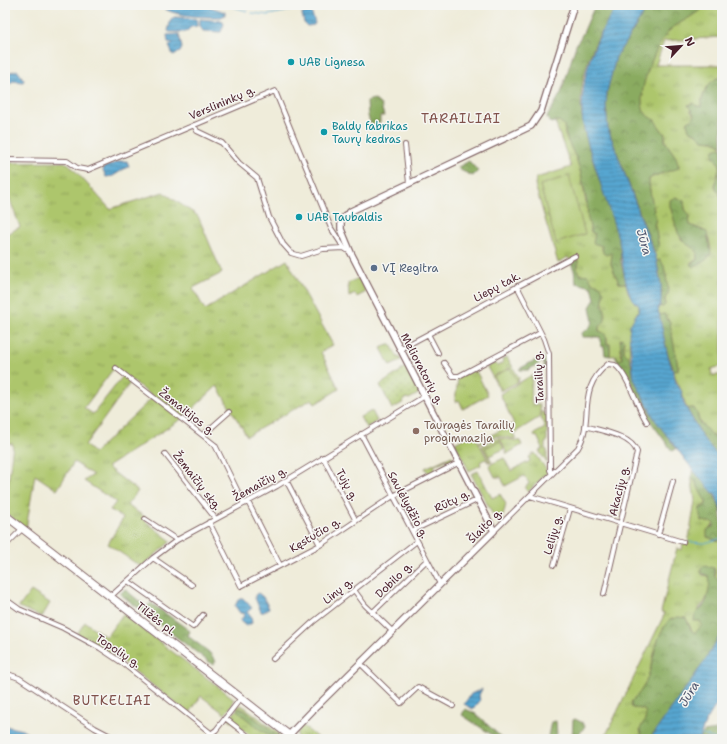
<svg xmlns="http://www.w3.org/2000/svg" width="727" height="744" viewBox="0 0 727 744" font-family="'Shantell Sans',sans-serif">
<defs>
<pattern id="grass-tufts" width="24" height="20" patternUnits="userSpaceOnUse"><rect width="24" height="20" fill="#adc66c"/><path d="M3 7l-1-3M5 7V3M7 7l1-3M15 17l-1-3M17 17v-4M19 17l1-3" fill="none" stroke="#8fa059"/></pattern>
<pattern id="forest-crowns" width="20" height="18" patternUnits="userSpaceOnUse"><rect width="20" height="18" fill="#8aab60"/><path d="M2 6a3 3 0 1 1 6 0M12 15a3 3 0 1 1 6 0" fill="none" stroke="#738b4f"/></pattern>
<pattern id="park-dots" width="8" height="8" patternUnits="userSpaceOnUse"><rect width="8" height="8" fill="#adc66c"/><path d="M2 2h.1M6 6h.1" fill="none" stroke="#8fa059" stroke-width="1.8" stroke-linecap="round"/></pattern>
<pattern id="water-rules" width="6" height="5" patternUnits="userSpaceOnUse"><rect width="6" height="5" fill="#56a6d0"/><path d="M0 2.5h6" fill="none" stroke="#4987a9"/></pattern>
</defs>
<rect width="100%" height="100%" fill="#f6f6f2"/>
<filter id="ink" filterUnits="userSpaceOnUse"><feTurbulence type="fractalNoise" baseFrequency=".025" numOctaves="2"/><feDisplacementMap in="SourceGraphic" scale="8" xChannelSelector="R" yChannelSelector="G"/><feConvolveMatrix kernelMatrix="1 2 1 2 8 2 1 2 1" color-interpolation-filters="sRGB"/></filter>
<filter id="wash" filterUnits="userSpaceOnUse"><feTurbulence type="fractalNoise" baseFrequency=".012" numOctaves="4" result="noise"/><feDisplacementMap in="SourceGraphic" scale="16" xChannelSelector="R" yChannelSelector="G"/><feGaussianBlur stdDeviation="0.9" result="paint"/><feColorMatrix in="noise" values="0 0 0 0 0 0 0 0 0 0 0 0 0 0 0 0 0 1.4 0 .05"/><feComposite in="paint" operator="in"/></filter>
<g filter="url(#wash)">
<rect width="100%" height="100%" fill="#efecda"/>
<path fill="url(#grass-tufts)" stroke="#7c724c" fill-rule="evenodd" d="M705 5H722V37L664 41 656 65H722V77C709 79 701 95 701 107L696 106 690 110 695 116 690 121 692 132 697 134 703 140 714 141 722 146 714 157 720 165 715 186 722 199V366L711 369 712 375H720L722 377V438C707 439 700 425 697 413L690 408 687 409C684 403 684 396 681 390 678 383 675 379 674 371L678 370V367L669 321 664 314 659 315 658 306 663 307 665 305C666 289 670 272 658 260L657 263 654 251H656L659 246 654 225 656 219C654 212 648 184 649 179 655 175 670 171 678 168 678 158 673 154 668 146 665 142 666 139 665 135 661 126 649 120 644 111 635 93 653 52 664 36 674 22 694 18 705 5ZM684 205 690 225 703 230 709 239 711 250 691 266V262L697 260V251L681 239 670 206Z
M559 121 564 125 565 135 577 160 581 174 591 232 595 234 597 244 602 246V250L612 253 611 264 619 283H626L628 292 635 303 639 304V310C628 324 629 341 630 358L624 352V341L620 352 622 359 619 360 616 356H610V344H607V337L599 331C598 324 605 316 604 309 602 295 593 280 579 274L577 269 579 261 577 260 571 263 568 257 558 263 535 185 536 178 571 167 555 122Z
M64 162 69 164 110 209 163 192 198 216 222 273 193 288 205 310 287 260 333 345 321 352 339 389 315 404 312 399 247 436 217 386 183 418 107 467 138 491 127 505 145 517 144 520 171 541 141 567 108 544 123 518 110 510 116 502 84 481 93 475 74 462 57 490 35 475 26 529 5 512 13 444 5 443V235L20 227 7 192H5V163ZM114 368 123 376 93 414 84 408ZM132 380 153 397 94 453 85 445Z
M359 278 366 292 357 297 355 294 349 297 348 283Z
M390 343 398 358 400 357 401 361 390 366 381 348Z
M507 357 519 378 518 382 510 368 494 376 502 390 500 391 487 367 495 363 497 366 503 363 502 359Z
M475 369 488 395 463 409 459 400 455 402 458 377Z
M532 375 531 400 532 404 540 405V417L514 433 512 429 514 424 500 394Z
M372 411 377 421 366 428 360 417Z
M541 411 547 415V442L545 443V449L547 450V463L539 451 543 449 537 436 535 437 534 434 545 428 541 418Z
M512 424 511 429 516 439 497 436 481 444 480 441Z
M474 433 489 463 485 459 480 462 481 465 469 471 455 443Z
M498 438 520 441 522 445 507 454 501 440 485 448 492 462H490L482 446Z
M535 453 548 472 528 492 525 488 529 483 524 476 505 486 501 477H495L489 465 504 458 511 471 530 461 529 457Z
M452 456 454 462 444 467 443 464 448 462 447 459 434 466 436 471 429 474 425 468Z
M478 471 492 498 500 494 506 504 503 516 499 518 493 515 471 474Z
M691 476C698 483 700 494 706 500V505L700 508V514L714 523 707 537 722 542V583L715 577V569L706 566 702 575 709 576C712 586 707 603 699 608L698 621H701L702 625 697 632 693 633 687 620C660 607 656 653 651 669 647 683 639 695 632 708L644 709C648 717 644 723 640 730L643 739H604L665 613 661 612 677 548 682 550 683 543 688 544 695 501Z
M31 591 50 603 42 617 19 607Z
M123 614 233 698V704L225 714 201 696 189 714 117 657 77 634 85 622 106 637Z
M241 705 246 708 286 739H282L244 710H237L275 739H255L229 719 237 709 236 707Z
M302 725 319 739H298L297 734Z"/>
<path fill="url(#forest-crowns)" stroke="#6a6546" d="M595 5H618C596 36 576 77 582 116 588 158 608 197 619 239 621 247 620 255 621 263 622 270 626 275 626 283H619L611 264 612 253 606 255 603 253 602 246 593 243 595 234 591 232 587 214 588 211C585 194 583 177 577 161 572 148 565 139 564 125L559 121 551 123 547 117 561 93 576 45 583 33Z
M649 5H705C694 18 677 22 668 32 656 45 625 112 654 119L665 135V141L676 157 679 168C670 171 654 175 649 179 648 184 654 212 656 219L654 225C658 232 656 239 659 246L656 251H654L608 129 606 106 607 92 616 57Z
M722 77V146L715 141 703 140 697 134 689 130 687 123 695 116 688 105 694 103 696 106 701 107C702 95 708 79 722 77Z
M374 99 381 105 384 116H380V123L371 125 368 116 367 101Z
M722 147V199L715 186 720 165 713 156 714 150Z
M469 161 478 171 473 176 460 170 458 167Z
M676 197 684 201 685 209 689 215 690 225 707 232 711 254 706 260 693 267 690 264 697 260V251L684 242 678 233 670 206V200Z
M660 259 664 266 669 292 665 298V305L663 307 658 306C665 299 659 273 657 263Z
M577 260 579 261 577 269 579 274 588 275C594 283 589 282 600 285L604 292 602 306 605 309V321L599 327V331C606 333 607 336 607 344H610V356L605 355 604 347 601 346 600 337H582V333L589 328 593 322 590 307 595 299 592 287 576 283 574 270 571 263Z
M664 314 670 323 678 367V370L674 371 667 352 659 315Z
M622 338 624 341V352L630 358 634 379 650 412 676 448 675 450 672 451 648 418 632 386 628 375 615 357 617 356 619 360 622 359 620 339Z
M541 357 545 358 546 369H545L543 361 528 370H520L519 369Z
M690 408H694L697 413 700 424C711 429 707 439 722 438V461L703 438 687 409Z
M693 470C720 497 722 505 722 542L707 537V530L714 526V523L702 521C700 517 699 512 700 508L706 505V501C700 494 698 483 691 476Z
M704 566 714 568 715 577 722 583V632L704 662 650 739H643L640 730C642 722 649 719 644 709L632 708 631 702C658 678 648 645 669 620L678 617 686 618 691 630 695 633 702 625 700 621H694C694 612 699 611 704 605 708 600 711 582 709 576L701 573V568Z
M125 589 146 607 151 603 190 631 188 636 209 652 216 661 213 665 120 594Z
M239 708 244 710 282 739C269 739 247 720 237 710Z
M465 709 475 713 503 739H498L462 715Z
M575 719 583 723 585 726 576 739H572L573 720Z
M556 721 557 734 555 738H550L548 736 551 722Z
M722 729V739H699L704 732Z"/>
<path fill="url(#park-dots)" stroke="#7c724c" d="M406 367 420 393 409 399 407 398 403 400 404 402 392 409 380 385Z"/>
<path fill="#adc66c" stroke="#7c724c" d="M569 176 585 234 556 243 540 185Z
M510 368 518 382 502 390 494 376Z
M500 441 504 449 489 456 485 448Z"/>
<path fill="url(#water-rules)" stroke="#50627e" d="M159 5H205L225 12V15L221 17C201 17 173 17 159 5Z
M618 5H649L616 57 607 92 606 106 608 129 656 258 661 285V303L658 309 667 352 676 382 682 392 684 404 703 438 722 461V513L716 496 693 470 655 420 634 379 629 334 630 325 639 310V305C623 299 623 253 618 238 611 214 602 190 595 166 589 147 581 127 582 107 583 69 596 36 618 5Z
M311 11 315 23 314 25 307 26 304 23 302 14Z
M175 17 197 19V26L191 27 186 32H170L168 31 171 19Z
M200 19 222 21 224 24 221 32 203 31 200 26Z
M179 34 182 48 180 52 173 55 169 46 173 43 168 42 167 35Z
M17 70 24 80 23 82 13 81 8 85 5 80V74Z
M121 161H127L129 166 113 176 106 177 103 170 104 167Z
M258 593 263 597 269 608 264 612H261L255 598V595Z
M243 598 252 608 247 612 251 617 252 623 246 626 240 621 245 614 240 613 235 606 238 600Z
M722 632V695L705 723 699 739H650L704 662Z
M482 689 479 695 480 701 473 709 464 704 471 694Z
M5 726 22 730 37 739H5Z"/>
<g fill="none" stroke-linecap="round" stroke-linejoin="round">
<path stroke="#56a6d0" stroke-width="1" d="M227 5 247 11
M5 7 8 5
M252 13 268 15 319 5
M690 542 705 543 722 538
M699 734 716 739"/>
</g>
</g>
<g filter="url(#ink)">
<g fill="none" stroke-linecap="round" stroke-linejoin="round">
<defs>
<path id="street" d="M194 125 197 131 222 143 239 163 257 178 269 217 283 244 291 253 301 256 323 249 344 248
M405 145 409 183
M5 160 67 161 77 168 88 170 275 91 331 228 344 248 350 252
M517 286 544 339 549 354 550 470 552 474
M428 334 438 353
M400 349 575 256
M444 363 453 376H459L540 333
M116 368 215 445 244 504
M585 426C601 431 631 435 637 452L604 594
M361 434 440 584
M203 435 229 412
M165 454 215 518
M323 457 356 521
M286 480 320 545
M530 496 683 542
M248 502 280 565
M145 519 177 540
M209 522 241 586 320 545 393 496 460 462
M412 531 479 499
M494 531 578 448C595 419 575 390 608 364L615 365C629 376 636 406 647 422
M658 535 673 481
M5 546 22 529
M153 558 192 585
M554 565 570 509
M128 581 193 627 203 615
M354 590 365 605 392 631
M110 597 153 558 177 540 277 486 425 396
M5 599 19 609 63 628 100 648 121 662 212 734
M372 613 427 560
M273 659 313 622 417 541
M360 663 401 703 418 687 453 706
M5 673 19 678 95 728 116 739
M225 718 252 739
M204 739 216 730 241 698"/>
<path id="secondary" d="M289 735 313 710 494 531 351 253 341 229V220L351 211 531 126 541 111 574 5"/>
<path id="highway" d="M5 515 294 739"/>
</defs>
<use href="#street" stroke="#846768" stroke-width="6"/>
<use href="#secondary" stroke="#846768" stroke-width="8"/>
<use href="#highway" stroke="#846768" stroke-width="9"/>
<use href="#street" stroke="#fff" stroke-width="4"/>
<use href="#secondary" stroke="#fff" stroke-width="5.5"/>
<use href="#highway" stroke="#fff" stroke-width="7"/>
</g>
</g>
<g fill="#0f9aa8" stroke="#f6f6f2" stroke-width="1.5">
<circle cx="291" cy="62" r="4"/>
<circle cx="324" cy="132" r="4"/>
<circle cx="299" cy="217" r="4"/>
</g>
<circle fill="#5c6f8a" stroke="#f6f6f2" stroke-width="1.5" cx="374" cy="268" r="4"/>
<circle fill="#8d6e63" stroke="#f6f6f2" stroke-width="1.5" cx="416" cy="431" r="4"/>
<g text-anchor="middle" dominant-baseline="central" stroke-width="3" stroke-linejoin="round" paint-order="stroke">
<g font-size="11" fill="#0d838f" stroke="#f6f6f2" text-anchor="start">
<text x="299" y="62">UAB Lignesa</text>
<text x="332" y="126">Baldų fabrikas<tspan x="332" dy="13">Taurų kedras</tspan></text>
<text x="307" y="217">UAB Taubaldis</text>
</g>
<g font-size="11" fill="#4a1f2b" stroke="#f6f6f2">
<text transform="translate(222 103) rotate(-23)">Verslininkų g.</text>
<text transform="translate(497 287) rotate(-28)">Liepų tak.</text>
<text transform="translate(422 369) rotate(62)">Melioratorių g.</text>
<text transform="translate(539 377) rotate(-93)">Tarailių g.</text>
<text transform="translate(187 412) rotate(38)">Žemaitijos g.</text>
<text transform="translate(197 481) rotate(52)">Žemaičių skg.</text>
<text transform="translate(260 484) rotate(-29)">Žemaičių g.</text>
<text transform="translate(347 485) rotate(62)">Tujų g.</text>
<text transform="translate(619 491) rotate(-76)">Akacijų g.</text>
<text transform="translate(452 501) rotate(-26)">Rūtų g.</text>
<text transform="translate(408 505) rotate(62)">Saulėlydžio g.</text>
<text transform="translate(485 526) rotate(-45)">Šlaito g.</text>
<text transform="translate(315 535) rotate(-31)">Kęstučio g.</text>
<text transform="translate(553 535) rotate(-74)">Lelijų g.</text>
<text transform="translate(394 580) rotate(-44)">Dobilo g.</text>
<text transform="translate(338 591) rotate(-39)">Linų g.</text>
<text transform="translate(156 619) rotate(38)">Tilžės pl.</text>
<text transform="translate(118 651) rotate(34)">Topolių g.</text>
</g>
<g font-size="11" fill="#4e5e75" stroke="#f6f6f2" text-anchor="start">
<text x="382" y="268">VĮ Regitra</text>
</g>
<g font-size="11" fill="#785e54" stroke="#f6f6f2" text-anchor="start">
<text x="424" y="425">Tauragės Tarailių<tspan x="424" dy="13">progimnazija</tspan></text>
</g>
<g font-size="12" font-style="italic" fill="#4f556d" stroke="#f6f6f2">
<text transform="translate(644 242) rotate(74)">Jūra</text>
<text transform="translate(689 694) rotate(-59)">Jūra</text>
</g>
<g font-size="13" letter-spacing="1" fill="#80514b" stroke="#f6f6f2">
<text x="461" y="118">TARAILIAI</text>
<text x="112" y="700">BUTKELIAI</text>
</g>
</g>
<rect width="727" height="744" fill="none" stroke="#f6f6f2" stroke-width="20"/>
<g transform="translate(681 46) rotate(64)" stroke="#f6f6f2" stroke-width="3" paint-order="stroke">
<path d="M0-3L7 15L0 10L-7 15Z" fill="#4a1f2b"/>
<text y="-6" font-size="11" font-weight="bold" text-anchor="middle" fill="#4a1f2b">N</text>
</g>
</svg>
